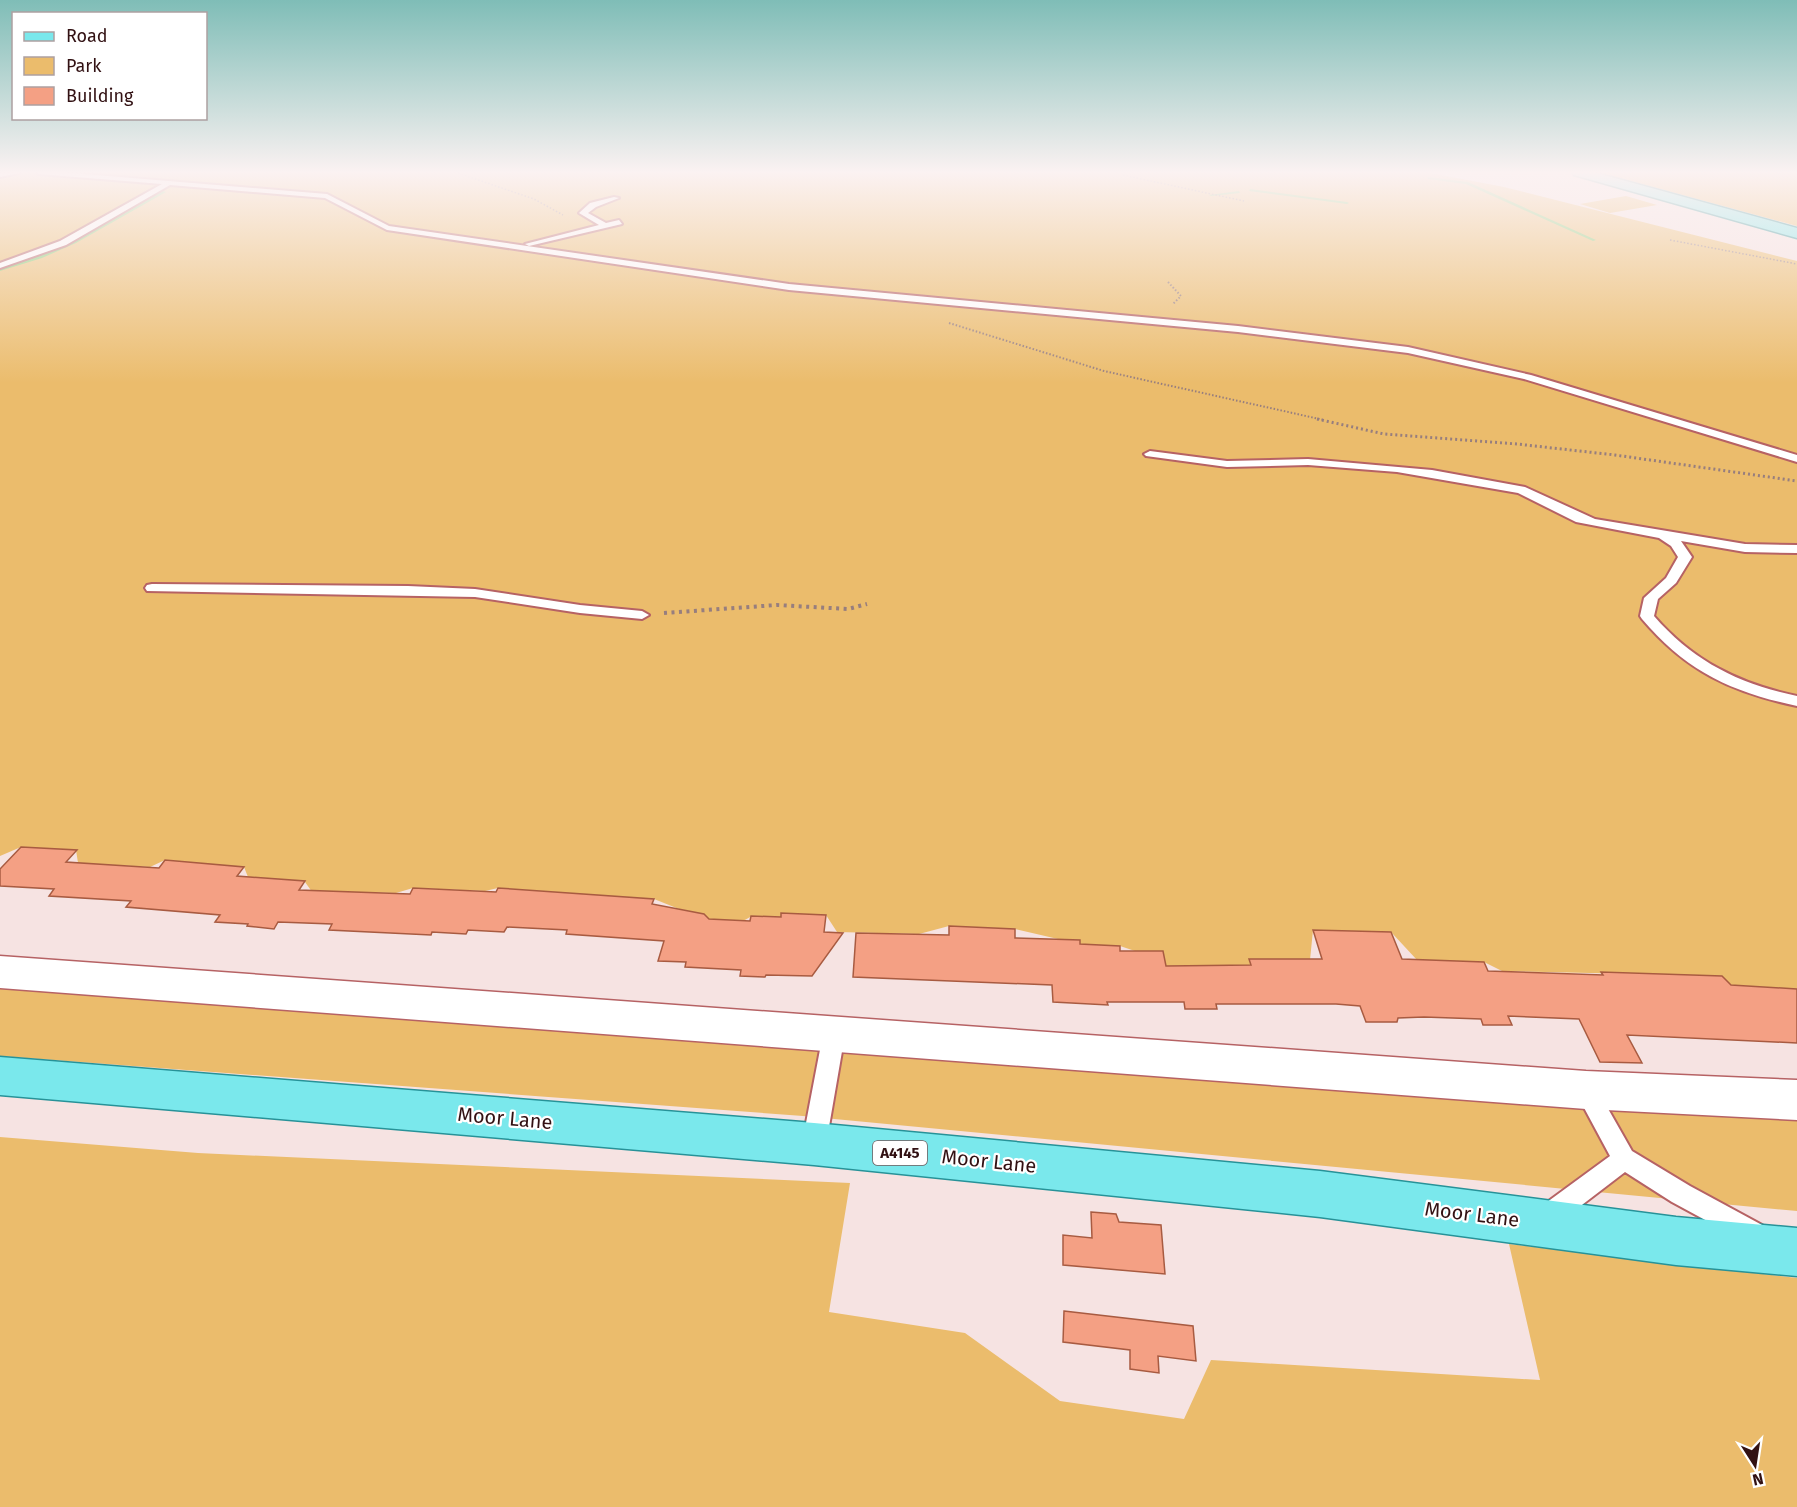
<svg xmlns="http://www.w3.org/2000/svg" width="1797" height="1507" viewBox="0 0 1797 1507" font-family="'Fira Sans',sans-serif">
<rect width="100%" height="100%" fill="#f6e3e2"/>
<path fill="#ebbc6c" d="M0 172H1425L1504 187 1797 261V989L1731 985 1721 976 1502 971 1484 962 1417 960 1391 932 1313 930 1309 970 1250 960 1251 965 1166 966 1163 951H1135L1120 946 1080 944V940L1058 939 1015 929 949 926 919 934 837 932 826 915 781 914V917L752 916 743 921 709 919 704 914 679 909 654 899 498 888 485 891 413 888 396 893 351 892 315 896 305 882 248 877 244 867 165 860 150 867 78 863 76 850 21 847 0 856Z
M1598 172H1797V226Z
M1626 196 1657 205 1610 213 1580 204Z
M0 979 1797 1112V1211L803 1116 0 1056Z
M0 1137 198 1153 850 1183 829 1312 965 1333 1060 1401 1184 1419 1211 1360 1540 1380 1509 1244 1797 1278V1507H0Z"/>
<g fill="none" stroke-linecap="round" stroke-linejoin="round">
<path fill="#82ca6d" fill-rule="evenodd" d="M1427 177 1468 182 1596 240 1593 241 1466 184 1428 179Z
M1250 189 1347 202 1349 203 1347 204 1249 191Z
M163 191 166 192 76 243 42 258 0 271V269L38 256 74 241Z
M1239 191 1240 193 1211 196 1209 195Z"/>
</g>
<path fill="#f4a084" stroke="#a85b41" stroke-width="1.5" d="M21 847 77 850 66 862 159 868 165 860 244 867 237 876 305 881 299 890 410 894 413 888 496 892 498 888 654 899 652 904 704 914 709 919 750 921 751 916 781 917V913L826 915 824 932 843 933 812 976 766 975 765 977 740 976 741 970 685 967 686 962 658 961 664 941 566 934 567 930 507 927 504 932 468 930 466 934 432 932 431 935 329 930 332 924 278 922 274 929 247 926 248 924 215 922 220 915 126 907 131 901 49 896 54 889 0 886V869Z
M949 926 1015 929V938L1080 940V944L1120 946V951H1163L1166 966 1251 965 1249 959H1322L1313 930 1391 932 1402 959 1484 962 1488 971 1603 975 1601 972 1722 976 1731 985 1797 989V1043L1627 1035 1642 1063 1600 1062 1579 1019 1508 1016 1512 1025H1483L1481 1019 1424 1017 1398 1018 1397 1022H1366L1360 1006 1336 1004H1216L1217 1009H1185L1184 1002H1107L1108 1005 1053 1002 1052 985 853 977 856 933 949 935Z
M1091 1212 1116 1214 1119 1222 1161 1225 1165 1274 1063 1265V1235L1092 1238Z
M1064 1311 1193 1326 1196 1361 1158 1356 1159 1373 1130 1369V1350L1063 1342Z"/>
<g fill="none" stroke-linecap="round" stroke-linejoin="round">
<defs>
<path id="lane" d="M20 172 19 173 0 177V173Z
M36 172H60L327 194 389 226 789 284 1238 326 1408 347 1531 375 1797 455V462L1524 379 1408 353 1238 332 789 290 387 230 325 198 170 185 66 245 0 268V263L60 241 162 184 39 174Z
M614 197 619 198 596 207 588 213 606 223 619 220 622 224 529 246 525 244 599 225 579 213 590 203Z
M1150 451 1227 461 1308 459 1432 470 1525 487 1595 519 1745 544 1797 545V553L1745 552 1681 541 1692 557 1676 583 1658 599 1654 616C1693 661 1739 684 1797 696V706C1731 692 1686 671 1642 619L1640 616 1644 598 1666 578 1678 557 1671 546 1659 538 1576 522 1518 493 1397 472 1308 465 1227 467 1146 456 1144 454Z
M152 584 408 586 475 589 580 605 642 611 649 615 642 619 580 613 475 597 147 591 145 588 147 585Z
M834 1025 842 1028 845 1034 826 1144 822 1151 814 1154 806 1151 802 1144 823 1034 826 1028Z
M1586 1081 1594 1084 1632 1151 1690 1186 1762 1225 1765 1233 1762 1241 1753 1245 1744 1241 1672 1202 1625 1172 1557 1224 1548 1228 1539 1224 1536 1216 1539 1208 1610 1156 1575 1091 1578 1084Z"/>
<path id="street" d="M0 956 1586 1071 1797 1080V1120L1586 1109 0 988Z"/>
<path id="primary" d="M1572 172H1593L1797 228V238L1574 175Z
M0 1057 814 1123 1320 1171 1676 1217 1797 1228V1276L1676 1265 1320 1217 814 1165 0 1095Z"/>
</defs>
<use href="#lane" stroke="#b66264" stroke-width="4"/>
<use href="#street" stroke="#b66264" stroke-width="3"/>
<use href="#primary" stroke="#279298" stroke-width="3"/>
<path stroke="#977e7e" stroke-width="1.5" stroke-dasharray="1.5 2" stroke-linecap="butt" d="M455 172 534 199 563 215
M1123 175 1244 201
M1670 240 1797 264"/>
<path stroke="#977e7e" stroke-width="2" stroke-dasharray="1.5 2" stroke-linecap="butt" d="M1168 282 1181 296 1173 304
M949 323 1104 371 1324 420"/>
<path stroke="#977e7e" stroke-width="3" stroke-dasharray="2 3" stroke-linecap="butt" d="M1317 419 1384 434 1517 444 1615 455 1797 481"/>
<path stroke="#977e7e" stroke-width="4" stroke-dasharray="3 4.5" stroke-linecap="butt" d="M664 613 777 605 848 609 867 604"/>
<use href="#lane" fill="#fff" fill-rule="evenodd"/>
<use href="#street" fill="#fff" fill-rule="evenodd"/>
<use href="#primary" fill="#7ae8ec" fill-rule="evenodd"/>
</g>
<linearGradient id="sky" x2="0" y2="1"><stop stop-color="#7fbdb7"/><stop offset="0.45" stop-color="#fbf2f2"/><stop offset="1" stop-color="#fbf2f2" stop-opacity="0"/></linearGradient>
<rect width="1797" height="383" fill="url(#sky)"/>
<g text-anchor="middle" dominant-baseline="central" stroke-width="4.5" stroke-linejoin="round" paint-order="stroke">
<rect fill="#fff" stroke="#70585a" stroke-width="1.5" x="873" y="1141" width="54" height="24" rx="4.5"/>
<g font-size="15" font-weight="bold" fill="#321113">
<text x="900" y="1153">A4145</text>
</g>
<g font-size="20" fill="#321113" stroke="#fff">
<text transform="translate(505 1118) rotate(5)">Moor Lane</text>
<text transform="translate(989 1161) rotate(6)">Moor Lane</text>
<text transform="translate(1472 1214) rotate(7)">Moor Lane</text>
</g>
</g>
<rect x="12" y="12" width="195" height="108" fill="#ffffff" stroke="#ada0a1" stroke-width="1.5"/>
<rect x="24" y="32" width="30" height="9" fill="#7ae8ec" stroke="#ada0a1" stroke-width="1.5"/>
<text x="66" y="42" font-size="18" fill="#321113">Road</text>
<rect x="24" y="57" width="30" height="18" fill="#ebbc6c" stroke="#ada0a1" stroke-width="1.5"/>
<text x="66" y="72" font-size="18" fill="#321113">Park</text>
<rect x="24" y="87" width="30" height="18" fill="#f4a084" stroke="#ada0a1" stroke-width="1.5"/>
<text x="66" y="102" font-size="18" fill="#321113">Building</text>
<g transform="translate(1755 1465) rotate(168)" stroke="#ffffff" stroke-width="4.5" paint-order="stroke">
<path d="M0-4.5L10 22L0 15L-10 22Z" fill="#321113"/>
<text y="-9" font-size="16" font-weight="bold" text-anchor="middle" fill="#321113">N</text>
</g>
</svg>
